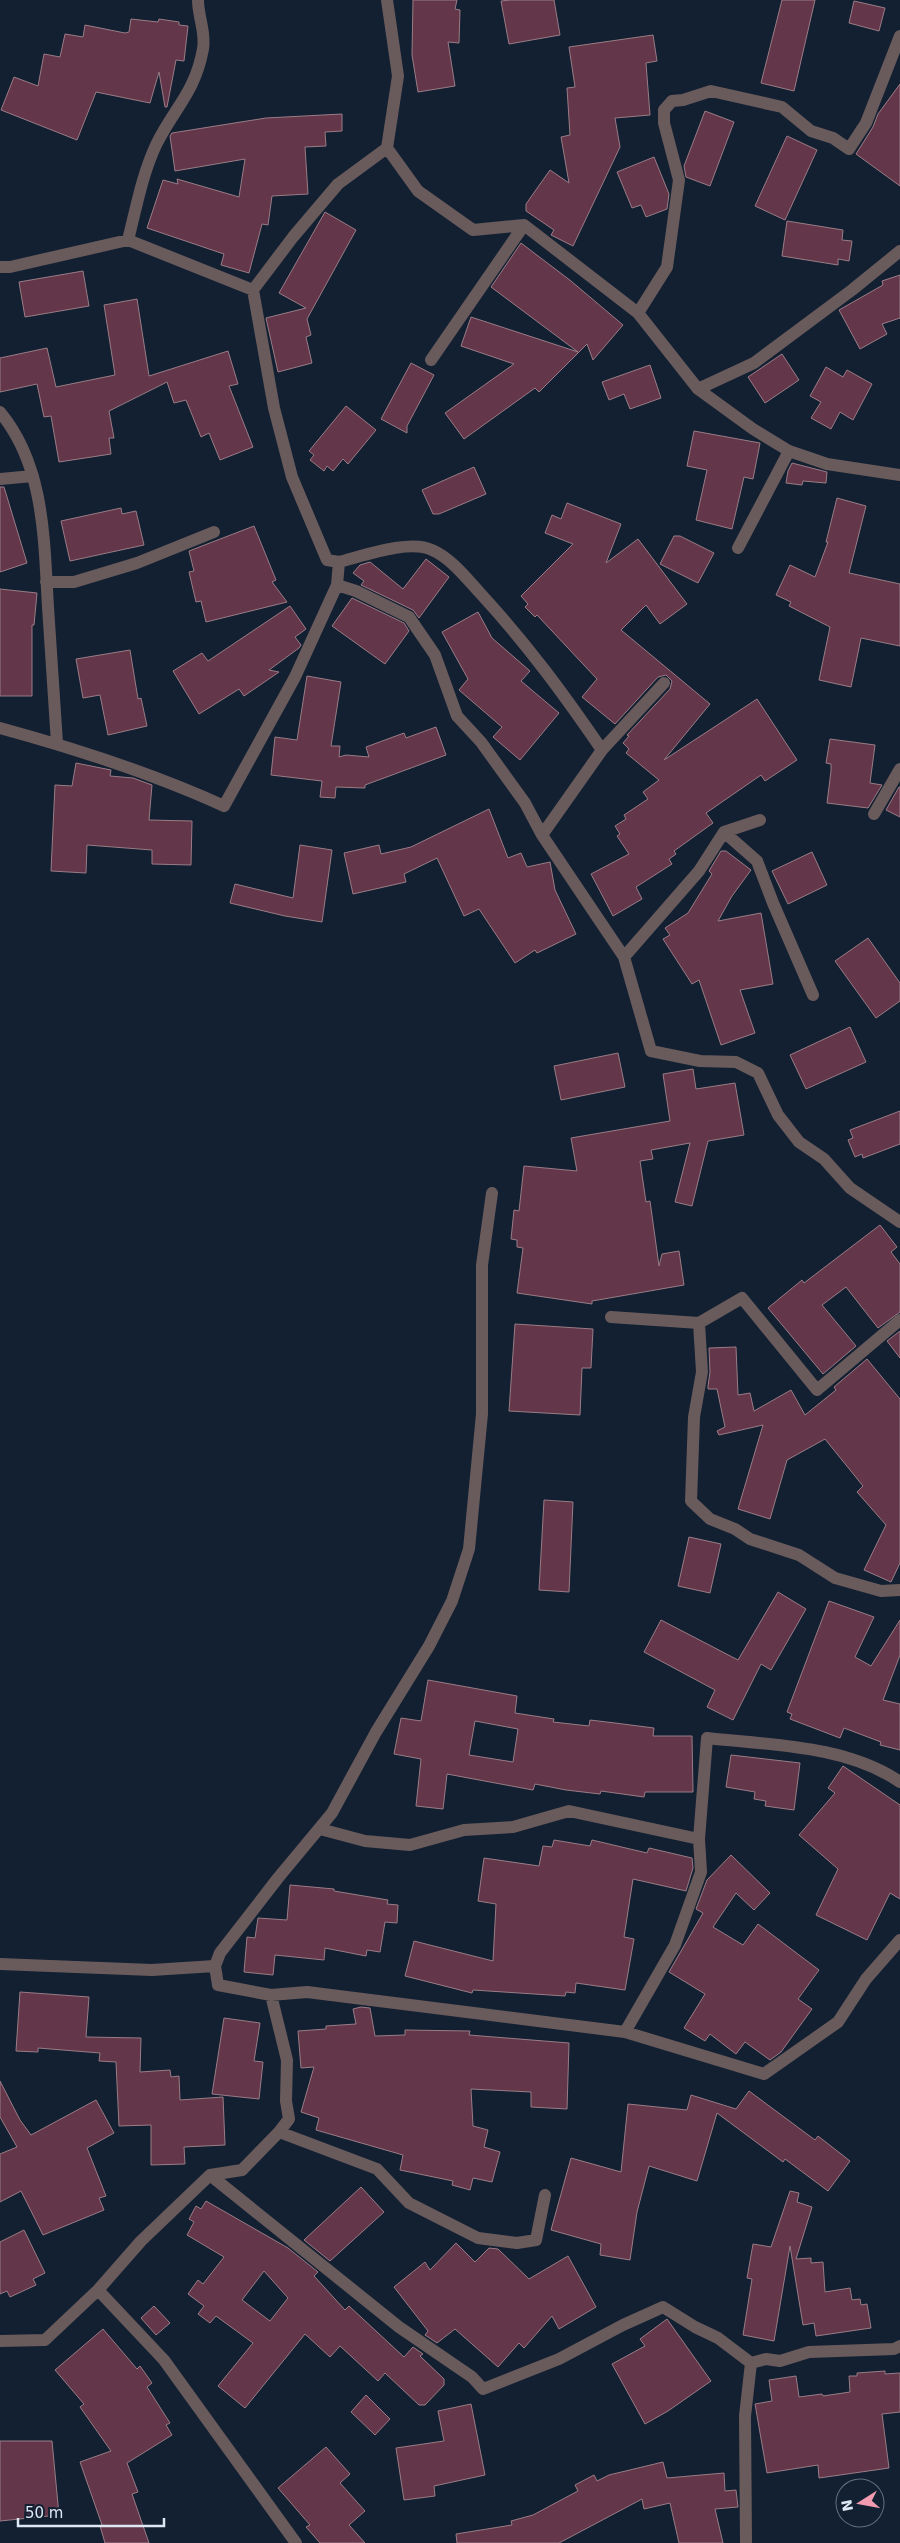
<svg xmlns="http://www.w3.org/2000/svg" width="900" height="2543" viewBox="0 0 900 2543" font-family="'DejaVu Sans',sans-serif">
<rect width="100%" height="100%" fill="#132032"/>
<path fill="#633749" stroke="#997c86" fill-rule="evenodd" d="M413 0H457L455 9 460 10 459 43 448 42 455 86 418 92 412 55Z
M510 0H554L560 35 509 44 501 1Z
M782 0H815L794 91 761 83Z
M854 1 885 8 879 31 849 23Z
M131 19 158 22 159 19 179 22V25L188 26 184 61 176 60 167 107H165L159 72 150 103 96 92 77 140 1 110 14 77 38 86 44 54 60 57 65 34 83 37 85 25 125 33 129 32Z
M653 35 657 61 646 63 650 115 615 118 620 147 573 246 551 235 554 230 526 211V204L550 170 569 183 561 137 570 135 567 88 575 87 569 47Z
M900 84V186L856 154 873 127 878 114Z
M705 111 734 122 710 186 686 177 684 166Z
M342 114V131L325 132 326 146 305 147 308 194 272 196 268 225 262 224 249 273 221 265 224 254 147 228 163 180 178 184 177 179 239 197 245 159 175 171 170 136 172 133 266 118Z
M787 136 817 150 785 220 755 206Z
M654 157 669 194 667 209 646 217 641 205 632 208 617 172Z
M325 212 356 230 307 319 311 335 306 337 312 363 278 372 266 318 306 308 279 293Z
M787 221 843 230 842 240 852 241 849 261 838 259V265L782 256Z
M521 243 571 281 623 325 593 360 587 344 539 392 535 388 464 439 445 413 514 364 461 346 471 317 578 352 491 287Z
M83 271 89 306 25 317 19 282Z
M900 275V318L882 324 887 334 860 349 839 310 883 285 882 281Z
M137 299 149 376 228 351 238 384 229 386 253 447 220 460 209 433 201 437 186 400 174 403 167 382 109 411 114 438H109L111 454 59 462 51 416 44 417 37 384 0 392V358L47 348 56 387 115 375 104 305Z
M782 354 799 380 765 403 748 377Z
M411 363 434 375 407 426V433L381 419Z
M650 365 661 398 630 409 624 394 609 400 602 382Z
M826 367 843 377 847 370 872 384 853 420 840 412 831 429 811 418 821 402 810 396Z
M346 406 376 430 348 464 343 459 333 471 327 466 324 471 310 460 314 455 309 451Z
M694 431 760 443 753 479 744 477 732 529 696 520 707 470 687 466Z
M792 463 827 472 826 483 803 481 802 485 786 483 788 471Z
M474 467 486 494 439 514H433L422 490Z
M0 487H4L27 563 0 572Z
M837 498 866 506 849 573 900 584V646L861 638 851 687 819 680 830 627 789 606 791 602 776 595 790 565 815 577 828 542H826Z
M567 503 621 524 606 563 638 539 687 604 660 624 646 605 621 630 710 704 664 760 757 699 797 760 765 781 761 775 706 813 713 823 674 851 676 854 669 859 672 864 636 887 642 899 613 916 591 874 629 854 617 836 620 834 615 826 626 819 624 815 648 799 643 792 659 780 626 753 629 749 623 743 629 736 627 735 670 689 672 681 666 675 658 677 615 724 582 697 597 679 537 615 535 617 525 607 528 604 521 596 573 544 545 533 552 515 561 519Z
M121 508 122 514 136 511 144 545 70 561 61 521Z
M254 526 276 580 272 582 287 602 206 622 201 601 196 602 189 572 194 571 189 551Z
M674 536H680L714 553 698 583 660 564Z
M426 559 449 577 419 618 413 610 361 585 364 581 353 573 360 565 370 562 403 589Z
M0 589 37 593 34 625H32V696H0Z
M352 598 404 623 409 631 385 664 332 626Z
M290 606 306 629 295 637 301 645 299 648 269 670 279 672 244 696 239 689 199 714 173 671 202 653 208 661Z
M478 612 492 638 530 671 521 681 559 713 520 760 493 737 502 727 459 690 468 679 442 632Z
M130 650 138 699 141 698 147 726 108 735 100 695 83 698 76 659Z
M307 676 341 682 331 746H340L339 757 346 755 369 757 366 747 404 733 406 738 436 727 446 755 365 785V788L336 787 335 798 320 797 322 781 271 775 275 737 297 740Z
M830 739 875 745 870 783 882 785 868 808 827 803 831 771V764L826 763Z
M76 763 111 770 110 776 133 778 152 785 149 820 192 821 191 865 152 864V850L87 845 86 873 51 871 55 785 72 786Z
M899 787H900V817L886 810Z
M489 809 508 858 521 853 527 867 550 862 555 890 576 934 537 953 535 950 515 963 479 909 464 916 437 858 404 874 406 882 353 894 344 853 379 845 381 854 411 847Z
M300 845 332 850 322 922 285 916 230 903 235 884 293 898Z
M721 851H726L751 870 732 896 718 921 761 913 773 984 740 990 755 1033 721 1045 699 980 692 984 663 939 670 935 665 928 688 913 712 874 709 871Z
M812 852 827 885 788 904 772 871Z
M868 938 900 983V1001L876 1018 835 961Z
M850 1027 866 1062 806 1089 790 1055Z
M618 1053 625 1087 561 1100 554 1066Z
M693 1069 696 1089 735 1083 744 1135 708 1141 692 1206 675 1202 690 1143 651 1150 653 1159 640 1161 646 1202 650 1201 659 1266 662 1254 679 1251 684 1285 592 1301V1304L517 1293 523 1248 517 1247V1240L511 1239 514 1210 519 1211 524 1166 577 1171 571 1138 670 1121 663 1074Z
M900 1111V1144L863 1158 862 1154 855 1157 848 1140 853 1138 850 1130Z
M880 1225 897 1247 891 1252 900 1264V1312L878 1328 846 1287 822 1305 856 1346 823 1374 768 1308 802 1280 804 1283Z
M515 1324 593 1329 591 1368H582L580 1415 509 1411Z
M900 1331V1358L887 1341Z
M736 1347 738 1395 750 1393 754 1411 791 1390 805 1415 836 1390 834 1387 867 1359 900 1399V1563L891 1582 864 1570 886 1525 857 1492 863 1486 825 1439 787 1460 770 1519 738 1509 763 1425 719 1435 717 1431 725 1427 717 1389H708V1386L710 1372 709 1348Z
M544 1500 573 1502 569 1592 539 1590Z
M689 1537 721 1544 710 1593 678 1586Z
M778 1592 806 1609 771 1670 761 1664 733 1720 707 1707 715 1690 644 1652 661 1620 738 1660Z
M829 1601 874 1617 855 1657 871 1666 900 1620V1655L883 1700 900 1704V1750L880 1745 881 1742 844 1728 840 1738 790 1719 792 1714 787 1712Z
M428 1680 517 1696 515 1713 554 1719 553 1722 589 1726 590 1720 615 1723 654 1728 653 1736H692L693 1792H645L644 1797 601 1791 600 1794 566 1790 535 1784 533 1790 447 1774 443 1809 416 1806 421 1759 394 1754 401 1718 421 1721ZM475 1721 518 1729 513 1762 469 1755Z
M731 1755 800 1763 794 1810 765 1806 766 1801 754 1799 755 1792 726 1787Z
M843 1766 900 1805V1899L890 1893 867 1940 816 1915 838 1869 799 1835 835 1793 828 1788Z
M554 1840 590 1846 592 1840 647 1853 649 1848 692 1858 693 1868 686 1891 633 1879 624 1937 634 1939 625 1990 576 1983 575 1993 566 1992 565 1996 473 1990 472 1993 405 1976 414 1941 493 1961 496 1904 478 1901 484 1858 539 1866 543 1846 552 1847Z
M731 1855 770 1893 754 1910 736 1893 713 1927 743 1945 758 1924 819 1970 798 1999 812 2009 781 2052 770 2060 745 2042 736 2054 710 2034 705 2041 684 2028 705 1994 669 1972 703 1913 696 1909 707 1880Z
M290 1885 334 1889V1891L388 1900 387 1904 398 1905 397 1923 385 1922 380 1952 367 1950 366 1956 325 1948 324 1960 275 1955 273 1975 244 1972 247 1937 255 1938 258 1918 287 1920Z
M20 1992 89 1997 86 2037 141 2038 140 2072 170 2070 171 2077 179 2076 180 2100 223 2097 225 2145 184 2147 185 2164 151 2165V2125L119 2126 116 2062 99 2061 100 2053 38 2048V2052L16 2051Z
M361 2007 370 2008 375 2036 405 2035V2030L470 2031 469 2035 569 2043 567 2109 531 2107V2092L471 2089 473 2126 488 2130 484 2147 500 2152 492 2182 473 2178 470 2190 452 2185 453 2181 400 2170 403 2155 316 2130 319 2118 301 2112 314 2067 301 2068 298 2031 326 2029V2026L356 2024 353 2009Z
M224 2018 260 2023 254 2061 263 2062 259 2099 212 2094Z
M0 2081 20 2120 31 2135 96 2100 114 2133 87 2148 106 2196 99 2198 104 2210 43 2235 21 2191 0 2202V2154L17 2147 0 2117Z
M749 2091 815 2140 818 2136 850 2161 828 2191 785 2159 783 2162 717 2113 697 2181 649 2166 637 2212 630 2260 600 2255 601 2244 551 2230 571 2158 621 2172 628 2104 687 2110 691 2095 736 2109Z
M361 2187 384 2212 330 2261 304 2240Z
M790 2191 799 2193 797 2202 812 2207 796 2259 811 2258V2263L823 2262 825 2292 850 2288 852 2300 860 2299 861 2305 867 2304 871 2328 816 2336 814 2323 803 2325 790 2246 774 2341 743 2335 752 2279 747 2278 753 2244 771 2247Z
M206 2201 288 2248 318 2272 314 2276 345 2310 349 2306 404 2357 413 2347 423 2354 420 2356 444 2379V2385L425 2405H419L385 2373 378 2381 340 2346 330 2357 305 2334 245 2408 218 2386 253 2343 216 2316 210 2323 198 2314 204 2306 188 2294 198 2280 203 2284 224 2257 187 2235 194 2222 189 2219 196 2206 201 2209ZM264 2271 288 2298 270 2321 242 2300Z
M24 2230 45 2273 33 2279 36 2285 10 2297 7 2291 0 2294V2242Z
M456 2243 475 2262 489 2248 498 2249 529 2279 568 2256 596 2307 559 2329 552 2316 524 2348 519 2343 498 2367 455 2329 437 2343 425 2335 428 2331 394 2287 425 2262 430 2270Z
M154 2306 170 2323 156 2335 141 2318Z
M667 2319 711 2381 668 2411 645 2424 612 2364 645 2346 640 2339Z
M103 2329 137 2369 140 2366 152 2383 147 2387 170 2423 166 2425 172 2435 127 2463 138 2492 132 2494 149 2543H105L100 2526 102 2525 80 2462 111 2451 80 2407 84 2404 55 2370Z
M885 2371V2374L900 2373V2412L882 2414 889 2468 819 2478 818 2465 767 2473 755 2404 772 2401 769 2380 796 2376 799 2397 822 2394 823 2396 850 2392 849 2376H857V2373Z
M366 2395 390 2419 375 2435 351 2412Z
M471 2404 485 2475 434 2486 435 2496 404 2500 396 2448 444 2441 438 2411Z
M0 2441H52L59 2515 0 2521Z
M326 2447 350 2474 340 2483 365 2511 349 2525 365 2543H320L306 2527 310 2525 278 2488Z
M663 2462 667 2478 724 2473 725 2491 736 2490 738 2507 715 2509 723 2543H679L670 2503 644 2509 642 2499 559 2543H457L456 2534 512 2525 511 2521 533 2515 578 2491 575 2485 594 2475 597 2481 609 2475Z"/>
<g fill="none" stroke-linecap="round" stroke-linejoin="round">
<path stroke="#695b5c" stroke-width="12" d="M198 0C198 17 206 32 203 49 195 93 174 108 156 145 142 175 136 209 128 240L253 290
M387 0 398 76 387 148 418 191 473 230 524 225 638 313 698 389 753 429 789 451 827 464 900 475
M0 267H10L128 240
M638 313 667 267 679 180 664 123V110L672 101 683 100 711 91 782 107 811 131 833 138 849 149 866 123 900 36
M431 360 524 225
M698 389 754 363 852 290 900 251
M0 412C45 466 44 541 48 607 51 652 54 698 57 743
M0 479 33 476
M738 548 789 451
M339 562C363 556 410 539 432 550 451 558 467 579 480 593 527 644 563 693 602 750L664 683
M46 582H74L137 563 214 532
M337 585 356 591 409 617 435 655 457 716 481 742 525 803 542 835 624 957 651 1051 700 1061 736 1062 758 1073 778 1115 799 1142 824 1159 850 1188 900 1222
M0 728C77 749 152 773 224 806L295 677 337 585 339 562 327 560 292 477 274 408 253 290 293 237 338 184 387 148
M874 814 900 769
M724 832 757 861 773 903 813 995
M542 835 602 750
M624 957 699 871 724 832 760 820
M492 1193 482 1265V1414L469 1549 452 1601 429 1646 376 1732 332 1813 278 1878 220 1953 215 1966 218 1985 271 1995 307 1992 625 2032 764 2074 838 2022 866 1979 900 1940
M611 1317 699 1323 742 1298 817 1390 900 1320
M699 1323 702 1372 694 1417 691 1501 710 1519 735 1529 750 1539 799 1555 835 1578 881 1591 900 1590
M320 1829 365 1841 410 1845 464 1830 513 1827 569 1811 699 1839 707 1738C770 1745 846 1745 900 1782
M0 1964 152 1970 215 1966
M625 2032 675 1945 701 1872 699 1839
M279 2132 377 2169 409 2203 478 2238 517 2243 536 2240 545 2195
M210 2175 399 2327 472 2377 483 2389 559 2359 623 2325 663 2307 695 2327 718 2338 751 2363
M98 2290 164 2360 296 2543
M0 2341 45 2340 98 2290 141 2241 210 2175 242 2170 279 2132 289 2119 286 2101 287 2060 271 1995
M751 2363 766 2359 780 2361 809 2352 894 2349 900 2346
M746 2543 745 2416 751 2363"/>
</g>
<g transform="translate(860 2503) rotate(259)"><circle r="24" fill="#132032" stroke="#647080"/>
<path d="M0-4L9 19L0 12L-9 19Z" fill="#f29ab0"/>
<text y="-8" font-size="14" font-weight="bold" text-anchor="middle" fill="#dee7f4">N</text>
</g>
<path d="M18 2518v8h146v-8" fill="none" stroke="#dee7f4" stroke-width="2.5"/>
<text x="25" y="2518" font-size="15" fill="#dee7f4" stroke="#132032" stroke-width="4" paint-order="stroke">50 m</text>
</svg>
